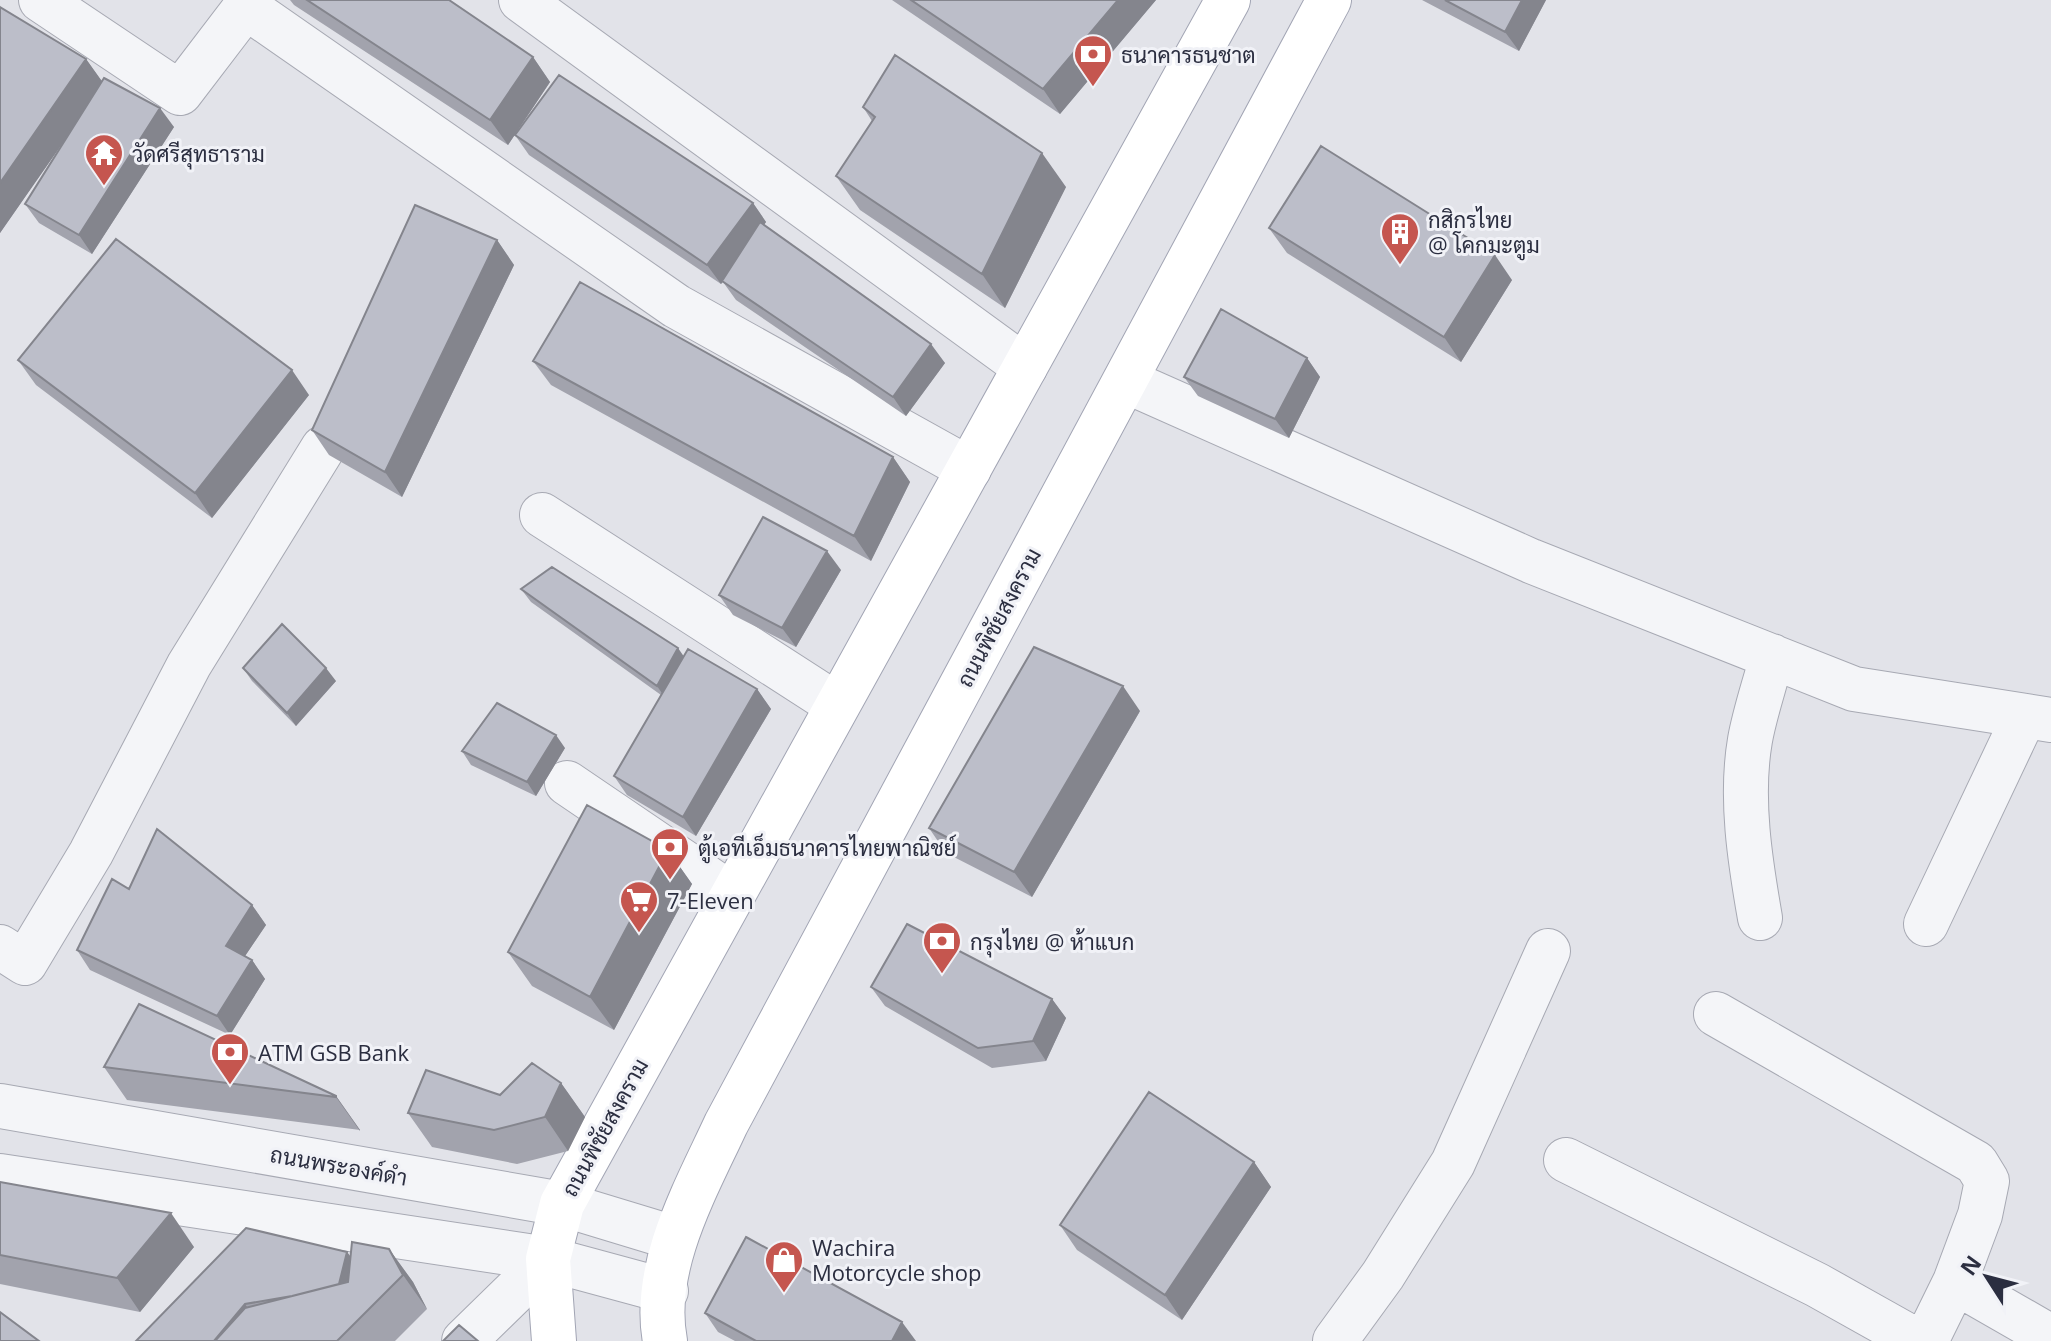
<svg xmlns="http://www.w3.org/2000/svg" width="2051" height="1341" viewBox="0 0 2051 1341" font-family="'Open Sans',Sarabun,sans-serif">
<rect width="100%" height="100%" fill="#e2e3e9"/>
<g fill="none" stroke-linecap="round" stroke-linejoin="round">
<defs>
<path id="minor" d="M41 0 180 93 251 0
M521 0 1025 367
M246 7 676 306 969 469
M1126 381 1531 561 1854 689 2051 720
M542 515 837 705
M567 783 732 895
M1760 918C1750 861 1740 798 1750 740 1755 712 1765 684 1772 656
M1926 924 2024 717
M0 947 25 963 91 853 189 665 323 448
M1716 1014 1976 1163 1987 1181 1980 1215 1955 1282
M0 1106 562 1204 674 1238
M1566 1160 1817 1285 1917 1341
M0 1176 548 1259 666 1291
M464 1341 548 1259
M1335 1341 1383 1275 1453 1163 1548 951
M1926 1341 1955 1282 2051 1337"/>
<path id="major" d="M554 1341 548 1259 562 1204 1228 0
M665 1341C651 1267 696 1189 726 1124L1329 0"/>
</defs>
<use href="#minor" stroke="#a7a9b3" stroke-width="46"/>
<use href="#major" stroke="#a2a5b4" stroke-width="46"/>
<use href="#minor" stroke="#f4f5f8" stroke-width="44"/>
<use href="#major" stroke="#fff" stroke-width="44"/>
</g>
<path fill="#a2a3ad" d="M290 0H449L533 57 550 82 508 145 294 5Z
M892 0H1156L1060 114Z
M1422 0H1546L1519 51Z
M0 7 86 59 102 82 174 127 92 254 39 223 25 204 72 129 0 233Z
M863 107 1066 187 1005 308 860 210 836 176 872 121Z
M515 135 753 203 766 222 764 225 945 363 906 416 736 300 723 282 721 284 529 155Z
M1269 228 1512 280 1461 362 1287 253Z
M497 240 514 265 402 497 329 455 312 430Z
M1307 358 1320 377 1289 438 1198 396 1184 377Z
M18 360 309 395 212 518 36 385Z
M533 361 893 457 910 482 871 561 551 385Z
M841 570 796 647 733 615 719 595Z
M521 589 684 657 757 689 771 709 696 836 627 795 614 776 661 695 531 602Z
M243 668 336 681 296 726 252 681Z
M1140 711 1032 897 946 853 929 828Z
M565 748 536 796 471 765 462 751Z
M668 850 692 884 614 1030 532 986 508 952Z
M129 889 252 905 266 925 245 956 252 960 265 979 230 1035 90 970 77 950Z
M871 987 1052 999 1066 1018 1046 1061 992 1068 885 1006Z
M104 1067 336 1096 360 1130 127 1100Z
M561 1083 585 1117 568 1151 517 1164 432 1147 408 1113Z
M1254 1162 1271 1187 1182 1320 1077 1250 1060 1225Z
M0 1182 194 1247 140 1312 0 1284Z
M389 1249 413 1282 427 1309 395 1341H136L347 1252 350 1256Z
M705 1313 916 1341H735L718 1332Z"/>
<path fill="#84858d" d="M1118 0H1156L1060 114 1043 89Z
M1522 0H1546L1519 51 1505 32Z
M533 57 550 82 508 145 490 120Z
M86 59 104 84 0 233V183Z
M160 108 174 127 92 254 79 235Z
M1042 153 1066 187 1005 308 982 274Z
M753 203 766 222 721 284 707 265Z
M497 240 514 265 402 497 385 472Z
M1495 255 1512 280 1461 362 1444 337Z
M931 344 945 363 906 416 893 397Z
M1307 358 1320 377 1289 438 1275 419Z
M292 370 309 395 212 518 195 493Z
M893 457 910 482 871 561 854 536Z
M827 551 841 570 796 647 782 628Z
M678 648 687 661 666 699 657 686Z
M326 668 336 681 296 726 287 713Z
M1123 686 1140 711 1032 897 1014 872Z
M757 689 771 709 696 836 683 817Z
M556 735 565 748 536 796 527 782Z
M668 850 692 884 614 1030 590 997Z
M252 905 266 925 239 965 226 946Z
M252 960 265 979 230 1035 217 1016Z
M1052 999 1066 1018 1046 1061 1033 1041Z
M561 1083 585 1117 568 1151 545 1117Z
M336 1096 360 1130V1131L336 1097Z
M1254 1162 1271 1187 1182 1320 1165 1295Z
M171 1213 194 1247 140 1312 117 1278Z
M389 1249 413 1282 427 1309 403 1275Z
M347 1252 361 1271 338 1288Z
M245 1304 258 1323 214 1341Z
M902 1322 916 1341H892Z"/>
<path fill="#bcbec9" stroke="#84858d" stroke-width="2" d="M307 0H449L533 57 490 120Z
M911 0H1118L1043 89Z
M1445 0H1522L1505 32Z
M0 7 86 59 0 183Z
M895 55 1042 153 982 274 836 176 875 117 863 107Z
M559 75 753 203 707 265 515 135Z
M104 78 160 108 79 235 25 204Z
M1321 146 1495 255 1444 337 1269 228Z
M415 205 497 240 385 472 312 430Z
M760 222 931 344 893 397 722 281Z
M116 239 292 370 195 493 18 360Z
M580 282 893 457 854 536 533 361Z
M1221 309 1307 358 1275 419 1184 377Z
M763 517 827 551 782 628 719 595Z
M552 567 678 648 657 686 521 589Z
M282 624 326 668 287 713 243 668Z
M1034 647 1123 686 1014 872 929 828Z
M688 649 757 689 683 817 614 776Z
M497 703 556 735 527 782 462 751Z
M587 805 668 850 590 997 508 952Z
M157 829 252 905 226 946 252 960 217 1016 77 950 112 879 129 889Z
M907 924 1052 999 1033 1041 978 1048 871 987Z
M139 1004 336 1096V1097L104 1067Z
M532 1063 561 1083 545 1117 494 1130 408 1113 426 1070 500 1095Z
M1149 1092 1254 1162 1165 1295 1060 1225Z
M0 1182 171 1213 117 1278 0 1255Z
M246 1228 347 1252 339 1284 292 1296 245 1304 214 1341H136Z
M746 1237 902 1322 892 1341H756L705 1313Z
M352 1242 389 1249 403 1275 337 1341H215L245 1308 348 1282Z
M0 1312 39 1341H0Z
M459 1325 478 1341H443Z"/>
<defs>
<symbol id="bank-pin" viewBox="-11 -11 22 30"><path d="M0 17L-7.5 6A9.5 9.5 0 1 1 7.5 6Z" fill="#c5564f" stroke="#f1f2f7"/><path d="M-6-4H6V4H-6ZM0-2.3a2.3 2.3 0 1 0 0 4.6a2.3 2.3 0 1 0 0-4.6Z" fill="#fff"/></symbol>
<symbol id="temple-pin" viewBox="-11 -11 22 30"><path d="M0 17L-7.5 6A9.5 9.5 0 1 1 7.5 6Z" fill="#c5564f" stroke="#f1f2f7"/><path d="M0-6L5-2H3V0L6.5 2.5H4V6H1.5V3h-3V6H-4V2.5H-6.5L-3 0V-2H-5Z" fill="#fff"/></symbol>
<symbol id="building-pin" viewBox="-11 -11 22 30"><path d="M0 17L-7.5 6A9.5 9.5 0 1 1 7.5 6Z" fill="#c5564f" stroke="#f1f2f7"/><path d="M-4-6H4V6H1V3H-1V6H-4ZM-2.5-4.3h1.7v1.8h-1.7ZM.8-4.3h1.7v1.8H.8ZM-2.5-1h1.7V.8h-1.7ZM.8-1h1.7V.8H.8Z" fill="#fff"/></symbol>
<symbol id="supermarket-pin" viewBox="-11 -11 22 30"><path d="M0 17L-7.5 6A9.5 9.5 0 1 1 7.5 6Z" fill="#c5564f" stroke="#f1f2f7"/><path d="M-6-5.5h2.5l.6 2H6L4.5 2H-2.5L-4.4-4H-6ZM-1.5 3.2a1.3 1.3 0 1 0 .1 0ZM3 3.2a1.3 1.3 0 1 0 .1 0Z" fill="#fff"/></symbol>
<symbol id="shop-pin" viewBox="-11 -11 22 30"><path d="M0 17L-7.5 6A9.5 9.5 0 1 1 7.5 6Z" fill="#c5564f" stroke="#f1f2f7"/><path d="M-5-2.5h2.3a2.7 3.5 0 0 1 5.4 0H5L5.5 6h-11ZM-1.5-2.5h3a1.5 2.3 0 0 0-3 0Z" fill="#fff"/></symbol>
</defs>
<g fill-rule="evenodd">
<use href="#bank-pin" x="1071" y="32" width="44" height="60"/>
<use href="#temple-pin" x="82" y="131" width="44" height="60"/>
<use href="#building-pin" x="1378" y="210" width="44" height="60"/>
<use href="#bank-pin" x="648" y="825" width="44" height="60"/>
<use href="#supermarket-pin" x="617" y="878" width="44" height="60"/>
<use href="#bank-pin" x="920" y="919" width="44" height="60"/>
<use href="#bank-pin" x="208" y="1030" width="44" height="60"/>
<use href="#shop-pin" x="762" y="1238" width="44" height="60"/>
</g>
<g text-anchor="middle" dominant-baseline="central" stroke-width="6" stroke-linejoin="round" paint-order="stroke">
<g font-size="22" fill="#2b2e40" stroke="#f1f2f7" text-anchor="start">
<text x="1121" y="54">ธนาคารธนชาต</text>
<text x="132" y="153">วัดศรีสุทธาราม</text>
<text x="1428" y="219">กสิกรไทย<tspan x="1428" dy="25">@ โคกมะตูม</tspan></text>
<text x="698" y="847">ตู้เอทีเอ็มธนาคารไทยพาณิชย์</text>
<text x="667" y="900">7-Eleven</text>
<text x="970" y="941">กรุงไทย @ ห้าแบก</text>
<text x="258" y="1052">ATM GSB Bank</text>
<text x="812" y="1247">Wachira<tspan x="812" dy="25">Motorcycle shop</tspan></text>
</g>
<g font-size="22" fill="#2b2e40" stroke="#f1f2f7">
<text transform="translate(998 617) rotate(-62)">ถนนพิชัยสงคราม</text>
<text transform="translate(604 1127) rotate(-61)">ถนนพิชัยสงคราม</text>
<text transform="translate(339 1165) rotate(10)">ถนนพระองค์ดำ</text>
</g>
</g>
<g transform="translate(1987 1277) rotate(306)" stroke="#f1f2f7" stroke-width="6" paint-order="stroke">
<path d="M0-6L14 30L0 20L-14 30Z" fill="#2b2e40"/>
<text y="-12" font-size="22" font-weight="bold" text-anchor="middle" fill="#2b2e40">N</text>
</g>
</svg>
